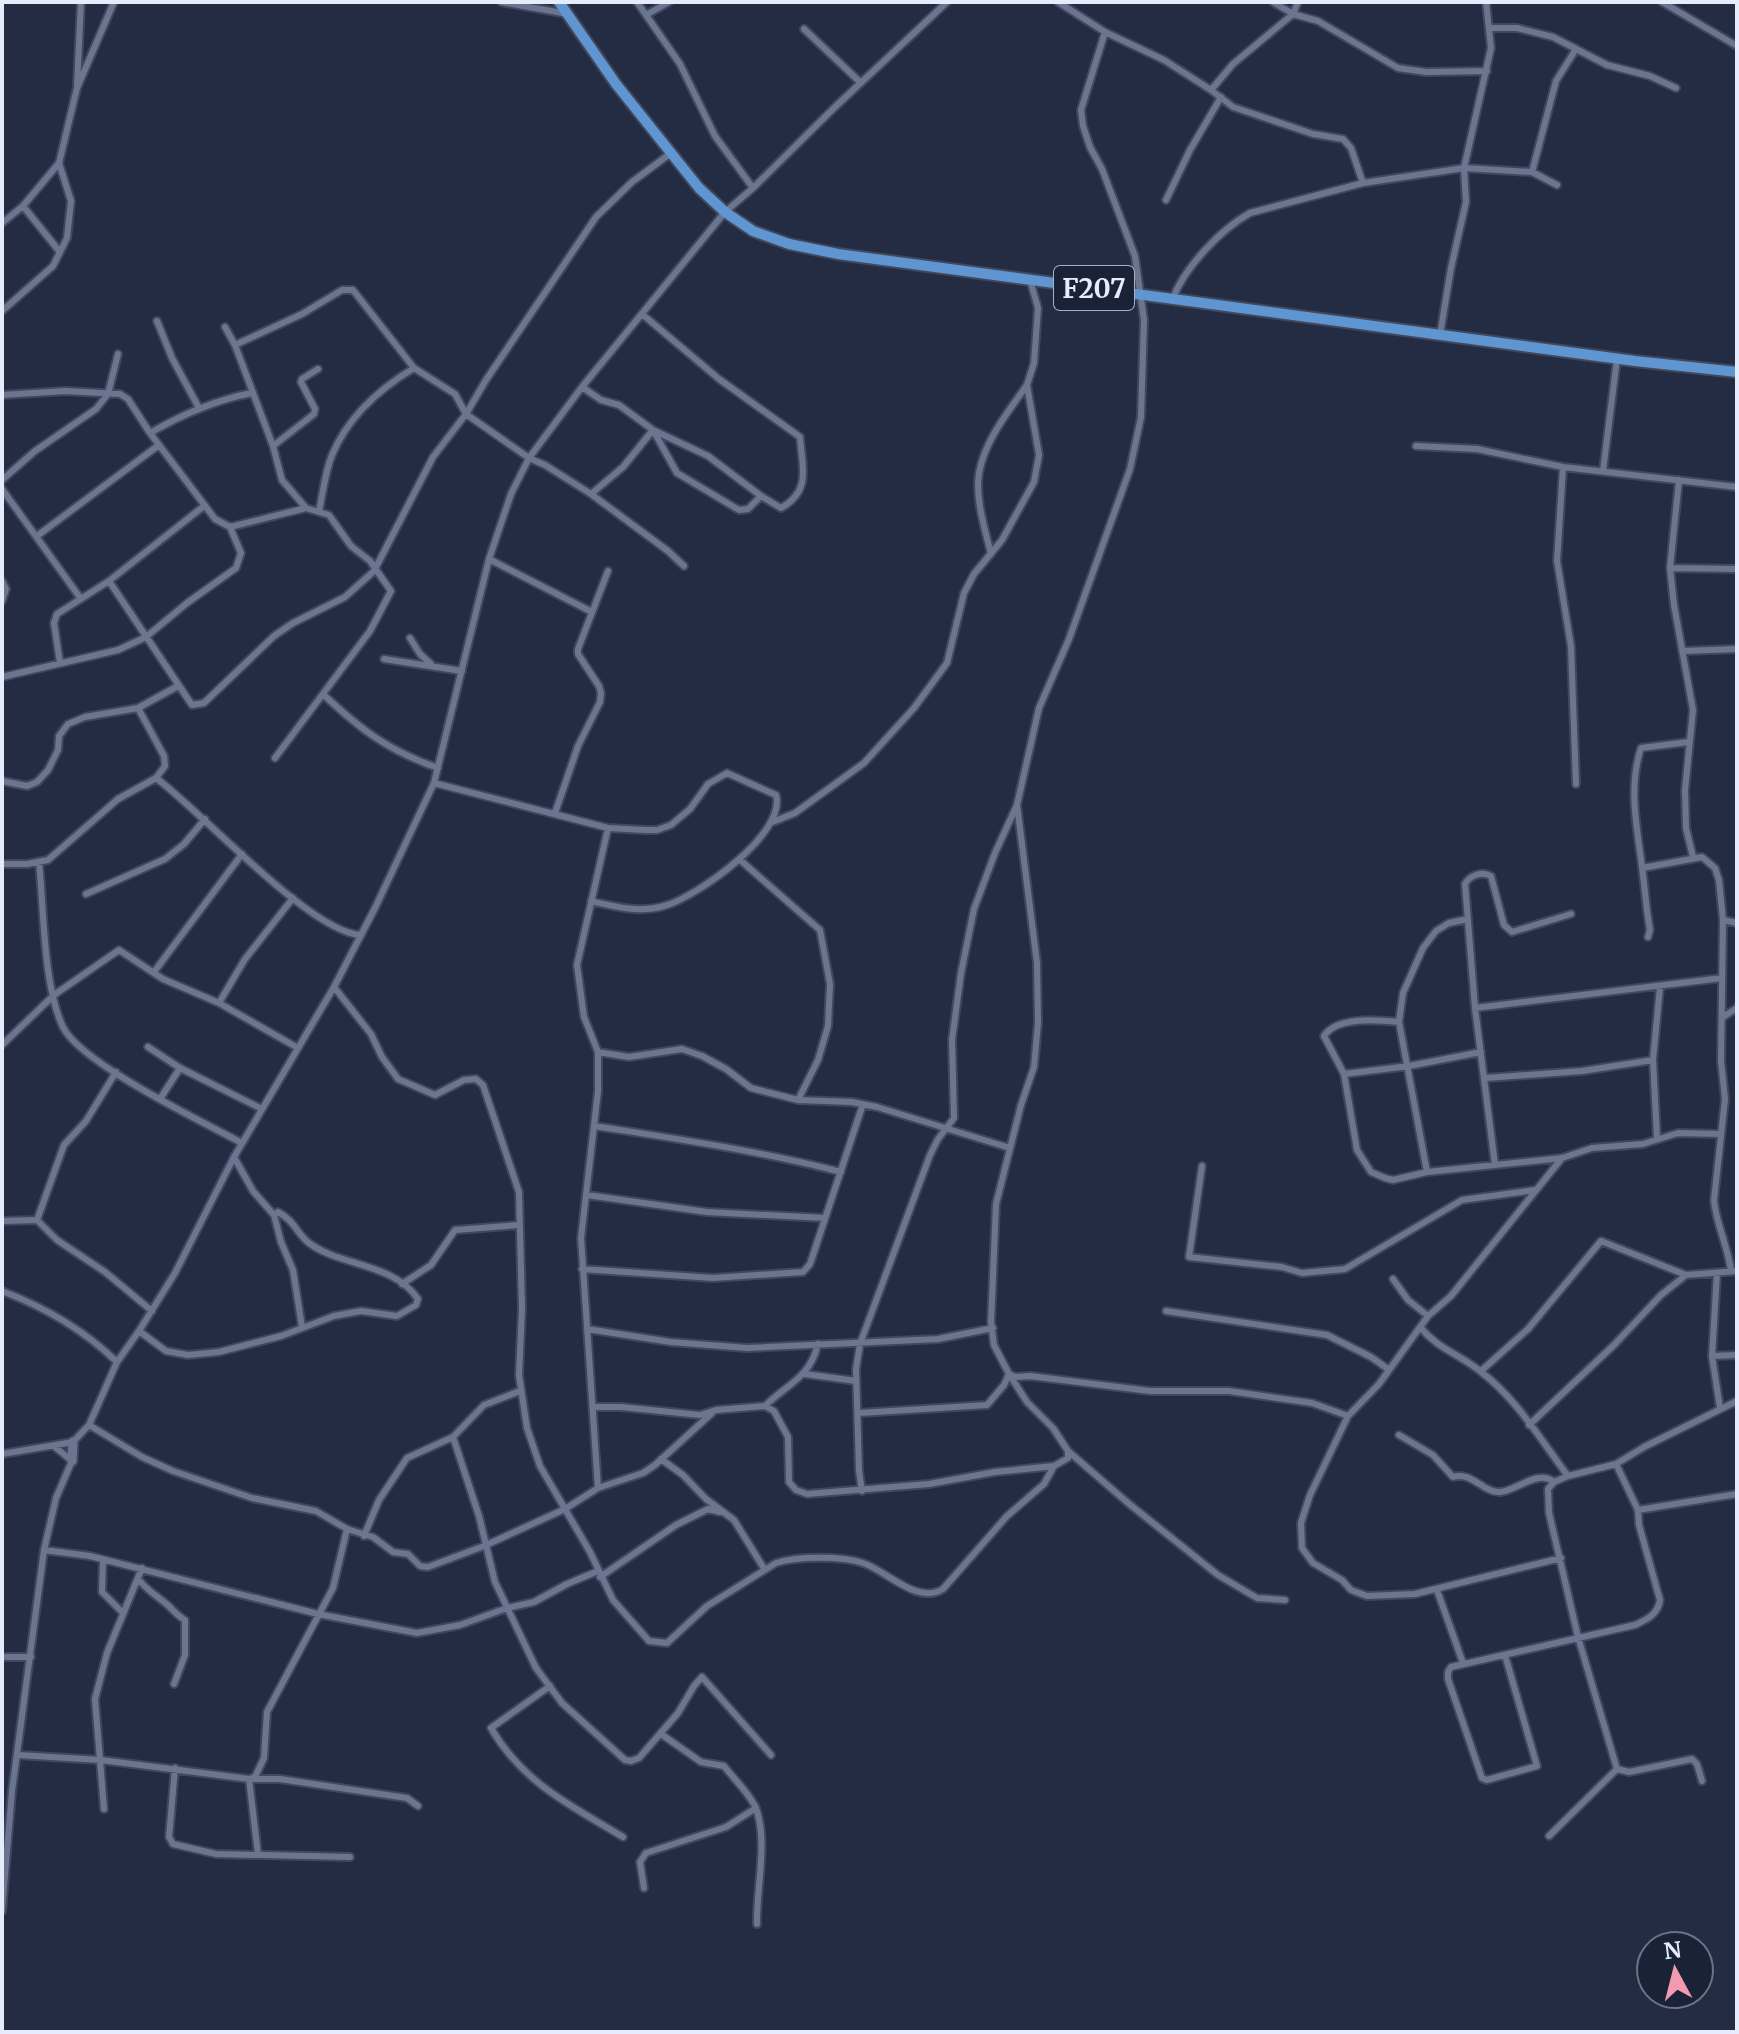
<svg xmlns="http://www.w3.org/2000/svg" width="1739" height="2034" viewBox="0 0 1739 2034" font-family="Merriweather,serif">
<rect width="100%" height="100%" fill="#242c43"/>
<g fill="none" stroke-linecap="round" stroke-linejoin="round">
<defs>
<path id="street" d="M501 2 568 14
M637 2 680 64 715 136 753 188
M1058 2 1105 32 1164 60 1211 90 1233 107 1313 134 1343 139 1351 148 1363 183
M1273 2 1293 14 1318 21 1398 68 1426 72 1487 71
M1662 2 1737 46
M646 15 669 2
M1490 28H1517L1553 37 1607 65 1650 76 1676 88
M804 29 861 83
M77 85 81 2
M1211 90 1233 64 1293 14 1298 2
M1532 172 1556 81 1576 49
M1166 200 1190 150 1221 97
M23 206 59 163 77 88 114 2
M2 223 23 206 60 252
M1173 298C1185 267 1221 229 1250 213L1363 183 1464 168 1532 172 1557 185
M2 311 53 266 67 238 71 201 59 163
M157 321 172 358 199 408
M225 327 235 345 273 446 282 480 306 508
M1440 335 1451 268 1466 202 1464 168 1491 48 1486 2
M235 345 302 314 342 290H353L414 368 455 394 466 414 529 458 545 465 591 494 668 551 684 566
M582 387 601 400 619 405 653 430 677 473 739 510 748 509 761 496 781 508C812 491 802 466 800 437L719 379 642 314
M2 395 65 391 120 394 128 399 150 433 215 519 230 527 306 508 329 515 351 546 370 561 391 591 370 631 275 758
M150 433C183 414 215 400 252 393
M273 446 314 414 315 409 301 382 302 379 318 369
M1416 446 1477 449 1563 467 1737 487
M1563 467 1557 561 1571 646 1576 784
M1603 471 1617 359
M2 480 35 451 96 409 108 394 118 354
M1679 480 1670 568 1674 605 1693 710 1685 790 1686 828 1693 857
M2 489 81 599
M591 494 623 467 653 430 708 456 761 496
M319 511C323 493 325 472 332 455 348 417 379 389 414 368
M37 536 159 445
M991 554C985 529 975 499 979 473 985 440 1008 412 1027 385
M489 559 592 612
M1670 568 1737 569
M2 581 6 589 2 601
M109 581 192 705 204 703 274 636 293 623 345 597 374 571 433 457 466 414 486 380 596 217 632 182 671 153
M410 638 420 654 431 664
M1682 651 1737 649
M384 659 462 671
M60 663 54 623 57 614 109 581 204 506
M2 677 118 650 146 637 187 603 236 568 241 553 230 527
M324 695C361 730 389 751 438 768
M156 778C202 812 311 933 361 935
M2 781 27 786 37 782 48 770 58 750 59 736 68 724 85 717 138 708 178 686
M434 783 608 828 645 830H657L671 825 690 809 708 784 727 773 776 795C787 833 697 897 664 906 640 913 616 907 591 901
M555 813 578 746 600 702 601 693 599 686 578 654V649L608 571
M770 823 795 813 864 763 914 708 947 663 964 593 974 574 1002 540 1034 482 1039 455 1027 385 1034 363 1038 308 1030 280
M739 859 820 930 830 984 828 1026 818 1060 798 1100
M39 862C44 910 43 985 63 1027 80 1063 203 1122 242 1143
M2 864H27L48 860 118 799 156 778 165 766 164 756 138 708
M1642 868 1702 857 1715 868 1719 880 1723 920 1721 1061 1725 1099 1714 1200C1716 1224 1728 1246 1731 1271
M86 894 165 859 184 844 205 819
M1723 920 1737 923
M1648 937 1650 930C1646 909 1645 888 1642 867 1637 827 1628 788 1641 748L1688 742
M154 972 242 854
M334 987 371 1034 382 1057 398 1079 435 1095 464 1080 476 1079 483 1085 519 1192 522 1309 519 1375 527 1428 540 1466 590 1552 613 1600 649 1641 667 1643 707 1606 776 1563C798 1556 842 1556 863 1563 887 1571 917 1605 943 1589L1007 1516 1044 1484 1054 1466
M219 1003 245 959 293 898
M1475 1008 1722 978
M1723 1017 1737 1008
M1399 1022C1378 1020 1337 1016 1324 1036L1344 1074 1357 1150 1371 1172 1385 1178 1393 1180 1427 1172 1562 1158 1592 1148 1643 1144 1678 1133 1721 1134
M2 1045 54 995 119 950 163 979 219 1003 298 1048
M148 1047 180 1068 262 1109
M598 1052 629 1057 682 1049 702 1056 726 1069 751 1088 798 1100 852 1102 877 1107 1010 1148
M1344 1074 1409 1066 1481 1052
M1486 1078 1582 1071 1653 1060
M160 1099 180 1068
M595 1126C677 1139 761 1151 841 1172
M1657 1138 1653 1060 1660 987
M234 1157 253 1191 274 1215 281 1242 293 1270 302 1327
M1495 1165 1475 1008 1465 884C1470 875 1482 871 1491 876L1504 925 1512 932 1571 914
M1202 1166 1189 1257 1282 1267 1302 1273 1345 1269 1462 1200 1535 1190
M1427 1172 1399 1022 1403 993 1423 948 1436 931 1449 923 1468 919
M587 1195 707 1212 825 1218
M37 1220 64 1145 86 1121 116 1072
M2 1221 37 1220 57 1240 105 1272 152 1311
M582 1269 713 1278 803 1272 810 1264 863 1104
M1717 1273 1712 1356 1720 1408
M1393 1279 1408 1300 1428 1316
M402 1284 431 1265 455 1230 519 1225
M2 1291C44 1307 84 1330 117 1362
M1166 1311 1327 1335 1371 1357 1388 1369
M1420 1327C1438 1349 1459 1354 1480 1371 1517 1399 1540 1439 1568 1476
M587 1329 671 1342 747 1348 938 1339 993 1328
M139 1331 166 1351 188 1355 219 1352 281 1336 334 1316 361 1311 397 1316 416 1305 418 1299C394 1263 339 1266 309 1243 297 1234 295 1221 278 1212L274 1215
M1712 1356 1737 1355
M1481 1371 1528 1329 1601 1241 1686 1275 1737 1271
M805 1374 856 1381
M520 1391 484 1405 453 1437 479 1516 495 1582 536 1668 562 1703 625 1760 631 1761 639 1758 678 1713 694 1686 702 1677 771 1755
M765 1406C787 1384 810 1378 818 1344
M594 1407H621L700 1415 716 1410 765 1406 774 1411 788 1437 789 1482 796 1490 807 1494 929 1484 995 1472 1054 1466 1068 1458V1451L1053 1428 1027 1402 1009 1374 994 1345 991 1322 996 1204 1021 1105 1034 1067 1038 1023 1037 963 1017 805
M859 1413 987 1405 1004 1385 1009 1374 1015 1377 1030 1376 1150 1391H1229L1312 1403 1348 1416
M89 1425 142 1457 173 1471 252 1498 316 1511 347 1529 373 1537 393 1552 408 1554 420 1566 428 1567 484 1546 565 1509 598 1488 643 1473 655 1465 712 1413
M1529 1425 1614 1345 1661 1295 1686 1275
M1399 1435 1433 1455 1453 1477C1472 1471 1483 1493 1500 1492 1518 1490 1538 1469 1554 1482
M1068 1451 1128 1503 1218 1575 1257 1598 1285 1600
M2 1454 73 1442 89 1425 117 1362 139 1331 175 1273 234 1157 334 987 375 908 434 783 489 559 511 494 529 458 582 387 725 212 753 188 835 107 947 2
M661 1459 683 1475 706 1499 734 1520 765 1570
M598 1488 581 1238 598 1091V1052L584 1017 577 965 608 828
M862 1491 859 1471 856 1369 860 1344 930 1155 938 1139 954 1118 952 1040 961 973 974 909 995 853 1017 805 1039 708 1069 639 1130 469 1141 417 1144 320 1135 256 1102 169 1090 147 1083 126 1081 110 1105 32
M1638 1510 1737 1494
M364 1536 379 1500 407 1458 453 1437
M44 1550 90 1556 318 1614 417 1633 460 1625 507 1608 534 1602 567 1584 598 1571
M1561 1558 1415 1594 1367 1596 1351 1590 1342 1580 1313 1563 1302 1548 1301 1523 1310 1495 1348 1416 1379 1384 1428 1316 1451 1296 1562 1158
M103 1560 102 1592 123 1613
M600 1577 676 1525 708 1509 720 1512
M138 1579C146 1589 154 1594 164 1602 172 1608 176 1615 185 1620V1655L174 1684
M1437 1590 1463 1663
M1505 1655 1537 1766 1487 1780 1482 1778 1448 1679V1672L1451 1667 1635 1625C1648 1619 1658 1614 1660 1600L1639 1525 1638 1510 1616 1464
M2 1657H31
M550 1686 491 1728C523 1783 570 1805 623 1837
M661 1734 701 1762 724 1766C734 1779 748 1792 755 1806 769 1839 756 1888 757 1924
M18 1755 101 1760 249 1779H280L407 1798 418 1806
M175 1768 169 1837 173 1844 216 1854 350 1857
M1617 1769 1578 1637 1549 1513 1548 1489 1554 1482 1568 1476 1616 1464 1644 1447 1737 1401
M1617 1769 1629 1772 1692 1759 1697 1764 1702 1781
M104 1809 95 1699 107 1653 142 1568
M1549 1836 1617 1769
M258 1854 249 1779 255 1777 264 1758 267 1712 333 1588 347 1529
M644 1888 640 1862 646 1853 726 1827 756 1808
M2 1911 12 1791 44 1550 56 1498 72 1461 55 1447"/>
<path id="secondary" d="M72 1461 73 1442"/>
<path id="primary" d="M559 2 616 84 699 188 725 212 753 231 789 244 838 254 1635 361 1737 372"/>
</defs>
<use href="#street" stroke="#41485c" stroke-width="10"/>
<use href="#secondary" stroke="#41485c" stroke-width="13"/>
<use href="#primary" stroke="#41485c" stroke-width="14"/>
<use href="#street" stroke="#6b7590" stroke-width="6"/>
<use href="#secondary" stroke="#6b7590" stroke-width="9"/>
<use href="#primary" stroke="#5f96d1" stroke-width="10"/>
</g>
<g text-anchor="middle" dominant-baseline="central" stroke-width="8" stroke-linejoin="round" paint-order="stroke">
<rect fill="#1a2238" stroke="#a9afc1" stroke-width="2" x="1054" y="266" width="80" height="44" rx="6"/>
<g font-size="26" font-weight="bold" fill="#e6ecfc">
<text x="1094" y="288">F207</text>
</g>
</g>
<rect width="1739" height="2034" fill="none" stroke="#e6ecfc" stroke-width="8"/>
<g transform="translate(1675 1970) rotate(353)"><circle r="38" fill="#1a2238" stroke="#6c7386" stroke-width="2"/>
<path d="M0-6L14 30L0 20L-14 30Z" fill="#f29aaf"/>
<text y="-12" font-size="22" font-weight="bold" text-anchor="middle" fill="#e6ecfc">N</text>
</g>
</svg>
